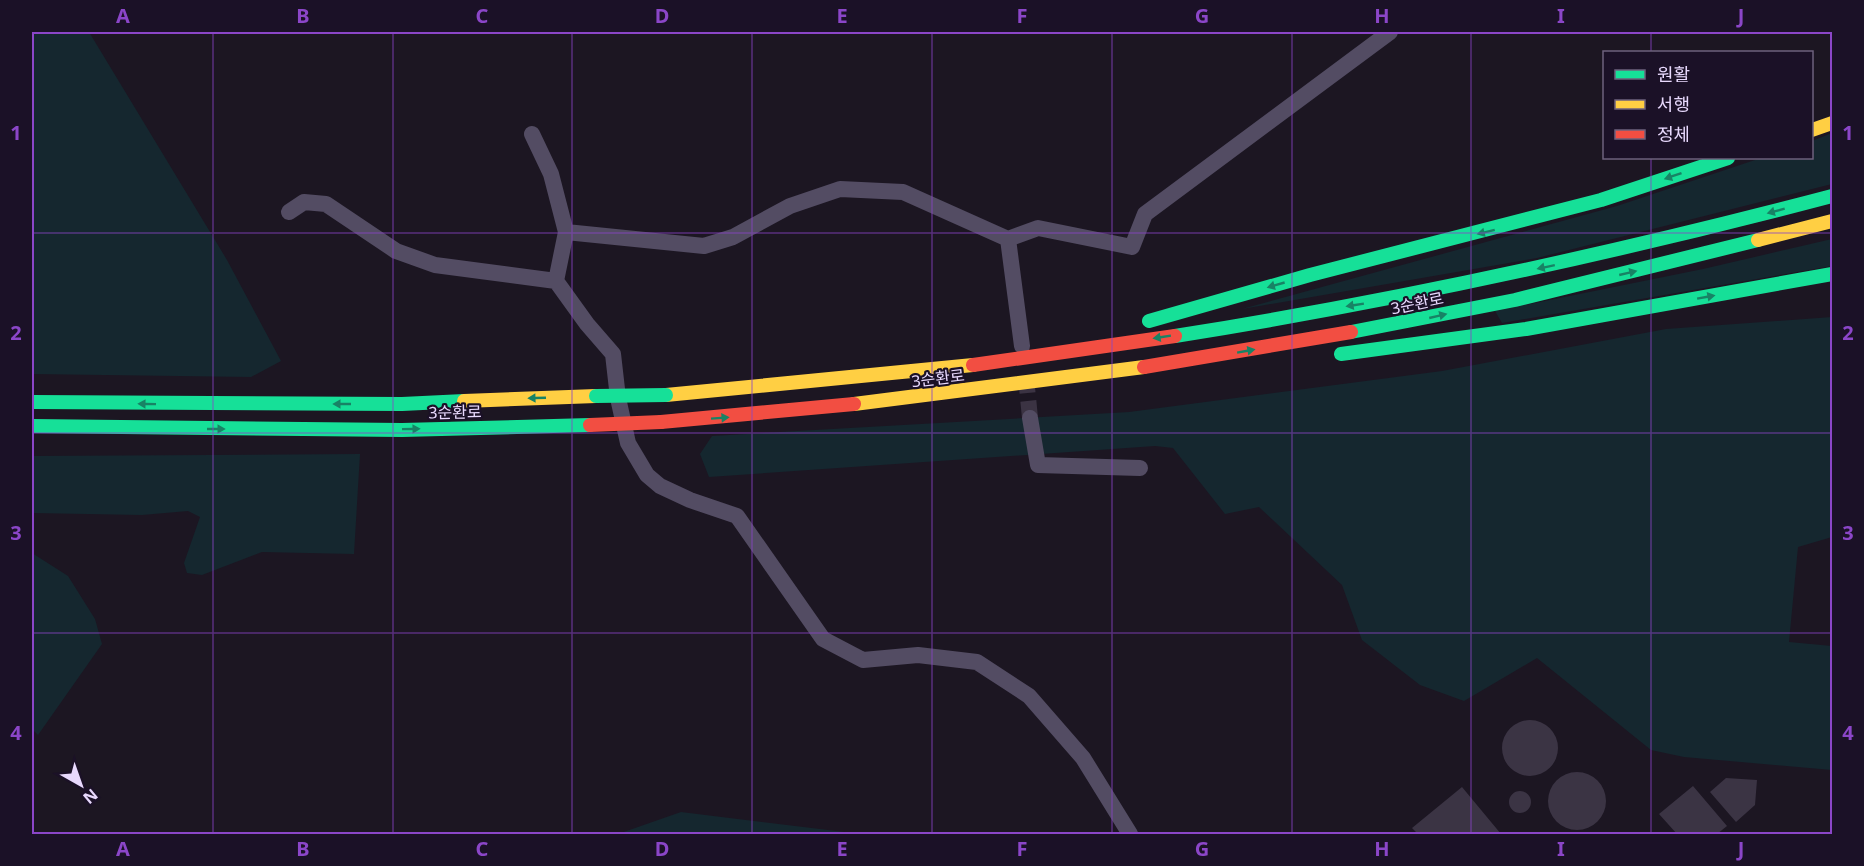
<svg xmlns="http://www.w3.org/2000/svg" width="1864" height="866" viewBox="0 0 1864 866" font-family="'Noto Sans','Noto Sans KR',sans-serif">
<rect width="100%" height="100%" fill="#1c1622"/>
<path fill="#15272f" d="M32 32H89L227 260 281 361 251 377 32 374Z
M1832 133V184L1537 258 1242 309 1617 206 1761 158H1812V141Z
M1832 239V266L1502 323 1495 311 1703 269Z
M1832 317V537L1798 547 1789 642 1832 646V770L1684 757 1651 750 1537 658 1464 701 1420 685 1362 640 1342 585 1259 507 1225 514 1173 448 1155 446 709 477 700 454 712 436 1129 412 1442 371 1666 329Z
M360 454 354 554 262 552 202 575 187 573 184 563 200 517 188 511 142 515 32 513V456Z
M32 553 68 576 95 619 102 644 38 735 32 729Z
M681 812 861 834H618Z"/>
<path fill="#3b3444" d="M1502 748a28 28 0 1 1 56 0a28 28 0 1 1-56 0Z
M1548 801a29 29 0 1 1 58 0a29 29 0 1 1-58 0Z
M1726 778 1757 780 1755 805 1736 822 1710 792Z
M1693 786 1727 826 1717 834H1677L1659 814Z
M1462 787 1501 834H1418L1412 828Z
M1509 802a11 11 0 1 1 22 0a11 11 0 1 1-22 0Z"/>
<g fill="none" stroke-linecap="round" stroke-linejoin="round">
<path stroke="#3b3343" stroke-width="16" stroke-dasharray="16 8" stroke-linecap="butt" d="M1026 377 1030 418"/>
<path stroke="#534c63" stroke-width="16" d="M532 134 551 174 566 232 704 246 733 237 790 206 840 189 903 192 1008 239 1038 228 1132 247 1145 214 1390 32
M289 212 304 202 326 204 396 251 435 265 556 281 587 324 613 354 618 398 628 443 647 475 660 486 690 500 737 516 823 639 863 660 918 655 977 662 1029 696 1083 758 1130 834
M1008 239 1022 346
M556 281 566 232
M1030 418 1038 465 1140 468"/>
<path stroke="#16e098" stroke-width="14" d="M1149 321 1310 275 1601 200 1728 158
M1351 332 1515 300 1758 240
M1175 336C1396 301 1615 253 1832 196
M1341 354 1526 329 1832 274
M32 402 402 404 464 401
M32 426 402 430 590 425"/>
<path stroke="#ffcf43" stroke-width="14" d="M1812 130 1832 123
M1758 240 1832 221
M666 395 973 365
M464 401 596 396
M854 404 1144 367"/>
<path stroke="#f24e42" stroke-width="14" d="M973 365 1175 336
M1144 367 1351 332
M661 422 854 404"/>
<path stroke="#16e098" stroke-width="14" d="M596 396 666 395"/>
<path stroke="#f24e42" stroke-width="14" d="M590 425 661 422"/>
</g>
<defs><path id="oneway-solid" d="M-6-.8H1V-3.2L6.5 0L1 3.2V.8H-6Z" transform="scale(1.5)"/></defs>
<g fill="#188365">
<use href="#oneway-solid" transform="translate(1673 176) rotate(161)"/>
<use href="#oneway-solid" transform="translate(1776 211) rotate(165)"/>
<use href="#oneway-solid" transform="translate(1486 232) rotate(166)"/>
<use href="#oneway-solid" transform="translate(1546 267) rotate(168)"/>
<use href="#oneway-solid" transform="translate(1628 273) rotate(-13)"/>
<use href="#oneway-solid" transform="translate(1276 285) rotate(164)"/>
<use href="#oneway-solid" transform="translate(1706 297) rotate(-10)"/>
<use href="#oneway-solid" transform="translate(1355 305) rotate(171)"/>
<use href="#oneway-solid" transform="translate(1438 316) rotate(-13)"/>
<use href="#oneway-solid" transform="translate(1162 337) rotate(171)"/>
<use href="#oneway-solid" transform="translate(1246 351) rotate(-10)"/>
<use href="#oneway-solid" transform="translate(537 398) rotate(178)"/>
<use href="#oneway-solid" transform="translate(147 404) rotate(-179)"/>
<use href="#oneway-solid" transform="translate(342 404) rotate(180)"/>
<use href="#oneway-solid" transform="translate(720 418) rotate(-4)"/>
<use href="#oneway-solid" transform="translate(216 429)"/>
<use href="#oneway-solid" transform="translate(411 429) rotate(-1)"/>
</g>
<path fill="none" stroke="#8b46c8" stroke-width="1.5" stroke-opacity="0.55" d="M213 32V834M393 32V834M572 32V834M752 32V834M932 32V834M1112 32V834M1292 32V834M1471 32V834M1651 32V52M1651 158V834M32 233H1832M32 433H1832M32 633H1832"/>
<g text-anchor="middle" dominant-baseline="central" stroke-width="4.5" stroke-linejoin="round" paint-order="stroke">
<g font-size="16" fill="#e8d9fd" stroke="#1b1127">
<text transform="translate(1417 303) rotate(-12)">3순환로</text>
<text transform="translate(938 378) rotate(-7)">3순환로</text>
<text transform="translate(455 412) rotate(-1)">3순환로</text>
</g>
</g>
<rect width="1864" height="866" fill="none" stroke="#1b1127" stroke-width="66"/>
<rect x="1603" y="51" width="210" height="108" fill="#1b1127" stroke="#6d617d" stroke-width="1.5"/>
<rect x="1615" y="70" width="30" height="9" fill="#16e098" stroke="#6d617d" stroke-width="1.5"/>
<text x="1657" y="81" font-size="18" fill="#e8d9fd">원활</text>
<rect x="1615" y="100" width="30" height="9" fill="#ffcf43" stroke="#6d617d" stroke-width="1.5"/>
<text x="1657" y="111" font-size="18" fill="#e8d9fd">서행</text>
<rect x="1615" y="130" width="30" height="9" fill="#f24e42" stroke="#6d617d" stroke-width="1.5"/>
<text x="1657" y="141" font-size="18" fill="#e8d9fd">정체</text>
<g transform="translate(81 785) rotate(140)" stroke="#1b1127" stroke-width="4.5" paint-order="stroke">
<path d="M0-4.5L10 22L0 15L-10 22Z" fill="#e8d9fd"/>
<text y="-9" font-size="16" font-weight="bold" text-anchor="middle" fill="#e8d9fd">N</text>
</g>
<rect x="33" y="33" width="1798" height="800" fill="none" stroke="#8b46c8" stroke-width="2"/>
<g font-size="20" text-anchor="middle" font-weight="bold" fill="#8b46c8">
<text x="123" y="23">A</text>
<text x="303" y="23">B</text>
<text x="482" y="23">C</text>
<text x="662" y="23">D</text>
<text x="842" y="23">E</text>
<text x="1022" y="23">F</text>
<text x="1202" y="23">G</text>
<text x="1382" y="23">H</text>
<text x="1561" y="23">I</text>
<text x="1741" y="23">J</text>
<text x="16" y="140">1</text>
<text x="1848" y="140">1</text>
<text x="16" y="340">2</text>
<text x="1848" y="340">2</text>
<text x="16" y="540">3</text>
<text x="1848" y="540">3</text>
<text x="16" y="740">4</text>
<text x="1848" y="740">4</text>
<text x="123" y="856">A</text>
<text x="303" y="856">B</text>
<text x="482" y="856">C</text>
<text x="662" y="856">D</text>
<text x="842" y="856">E</text>
<text x="1022" y="856">F</text>
<text x="1202" y="856">G</text>
<text x="1382" y="856">H</text>
<text x="1561" y="856">I</text>
<text x="1741" y="856">J</text>
</g>
</svg>
